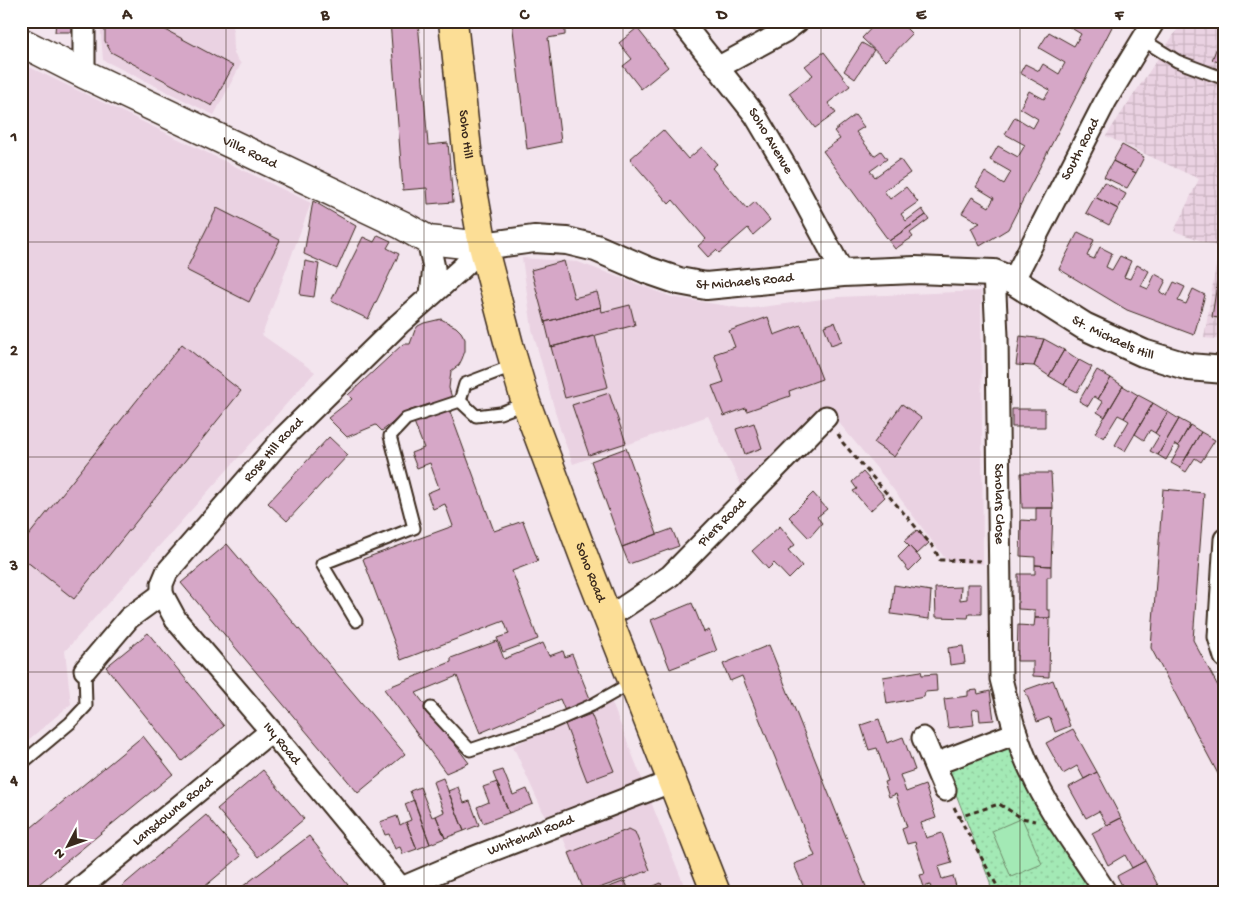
<svg xmlns="http://www.w3.org/2000/svg" width="1246" height="914" viewBox="0 0 1246 914" font-family="'Gochi Hand',sans-serif">
<defs>
<pattern id="industrial-grid" width="8" height="8" patternUnits="userSpaceOnUse" patternTransform="scale(1.25)"><rect width="8" height="8" fill="#ead2e2"/><path d="M0 4h8M4 0v8" fill="none" stroke="#cab4c1"/></pattern>
<pattern id="grass-dots" width="8" height="8" patternUnits="userSpaceOnUse" patternTransform="scale(1.25)"><rect width="8" height="8" fill="#a3e9b5"/><path d="M2 2h.1M6 6h.1" fill="none" stroke="#8dc89b" stroke-width="1.8" stroke-linecap="round"/></pattern>
</defs>
<rect width="100%" height="100%" fill="#f3e5ee"/>
<filter id="ink" filterUnits="userSpaceOnUse"><feTurbulence type="fractalNoise" baseFrequency=".02" numOctaves="2"/><feDisplacementMap in="SourceGraphic" scale="10" xChannelSelector="R" yChannelSelector="G"/><feConvolveMatrix kernelMatrix="1 2 1 2 8 2 1 2 1" color-interpolation-filters="sRGB"/></filter>
<g filter="url(#ink)">
<path fill="#ead2e2" d="M100 21H233L234 54 241 64 214 115 103 60Z
M21 63 311 203 262 335 315 372 65 651 71 704 21 746Z
M522 258 578 262 672 297 746 309 838 297 981 291 983 564 947 561 884 477 825 406 742 487 708 416 573 464 560 429 532 329Z
M610 698 687 893H585L564 840 543 812 513 746Z"/>
<path fill="url(#industrial-grid)" d="M1183 21H1225V340L1204 338 1219 247 1174 231 1199 179 1106 136Z"/>
<path fill="url(#grass-dots)" stroke="#6f8a6a" d="M1009 747 1098 893H991L990 882 947 771Z"/>
<path fill="#a3e9b5" stroke="#6f8a6a" d="M1022 818 1042 864 1011 877 992 831Z"/>
<path fill="#d6a7c7" stroke="#3b2a1e" d="M40 21H56V25H39Z
M56 21H72V32H55Z
M105 21H149L233 66 212 106 111 52 105 41Z
M390 21H418L428 145 448 143 453 202 428 204 427 188 403 190Z
M512 21H565V35L548 38 561 142 527 149Z
M725 21H742L734 30Z
M759 21H769L763 26Z
M878 21H899L912 34 886 61 862 38Z
M1060 21H1115L1008 229 980 246 971 228 980 223 962 213 972 197 989 207 994 198 976 187 985 172 1004 184 1011 172 990 160 998 146 1018 157 1025 145 1005 134 1015 117 1033 128 1038 119 1020 108 1029 91 1044 99 1050 90 1020 73 1025 64 1039 71 1043 64 1059 74 1065 63 1039 48 1049 32 1074 46 1081 34Z
M637 28 668 67 641 89 623 66 632 59 619 43Z
M1224 29H1225V64L1212 60Z
M862 43 874 50 855 79 844 71Z
M824 52 850 86 828 103 836 113 815 128 789 93 813 75 805 66Z
M855 115 864 127 856 132 874 156 881 151 887 159 870 171 875 177 900 159 910 173 884 191 890 199 906 187 918 202 901 214 906 221 922 209 926 215 889 241 823 151 840 139 834 131Z
M663 130 688 159 702 147 717 164 712 168 747 209 755 202 770 220 753 235 748 228 719 253 716 250 708 257 698 246 706 239 673 200 669 204 630 159Z
M1122 145 1144 157 1136 173 1113 161Z
M1113 161 1136 173 1127 188 1104 177Z
M1104 182 1126 194 1118 209 1095 197Z
M1095 197 1118 209 1109 225 1086 213Z
M313 201 356 226 337 269 304 254Z
M217 208 280 240 249 302 186 270Z
M926 215 929 219 910 233 913 237 895 249 889 241Z
M1078 232 1094 240 1087 256 1094 259 1100 247 1112 253 1106 267 1112 270 1120 256 1131 261 1124 277 1130 279 1137 265 1149 271 1141 286 1148 289 1155 274 1166 280 1160 292 1167 296 1174 282 1185 287 1178 301 1186 304 1193 289 1205 295 1194 335 1127 310 1059 269Z
M378 235 391 241 387 248 399 254 368 319 331 301 363 237 374 242Z
M305 261 319 264 314 297 300 295Z
M564 261 574 298 597 292 601 307 545 322 531 270Z
M1219 271H1225V319L1212 317Z
M630 305 635 325 551 347 545 322 601 307 602 312Z
M768 317 774 335 801 325 822 379 789 391 790 396 747 411 746 408 724 416 712 386 724 382 714 354 735 347 729 331Z
M441 319 456 327 461 332 465 339V351L462 359 459 365 451 371 449 388 452 398 408 411 382 431 376 425 347 437 328 418 352 399 348 395 403 344H410L415 330 418 326 424 323Z
M835 322 842 341 831 345 824 326Z
M595 336 608 387 565 398 551 347Z
M1020 336 1044 339 1034 366 1016 365Z
M1044 339 1064 350 1049 376 1034 366Z
M182 344 241 391 74 599 21 557V545Z
M1064 350 1079 360 1064 385 1049 376Z
M1079 360 1092 367 1077 392 1064 385Z
M1097 370 1111 378 1098 399 1094 396 1088 406 1079 401Z
M1111 378 1123 386 1105 417 1097 412 1103 402 1098 399Z
M1123 386 1138 395 1124 418 1118 415 1104 438 1095 433Z
M609 393 626 443 589 455 572 405Z
M1138 395 1153 403 1125 451 1115 445 1129 421 1124 418Z
M1153 403 1168 412 1155 433 1150 430 1144 440 1135 434Z
M902 404 921 418 894 457 874 443Z
M449 409 494 531 523 521 538 561 512 571 538 639 503 652 497 638 509 634 504 621 401 660 363 559 453 526 445 504 433 509 427 493 439 488 430 463 417 468 411 453 424 448 414 422Z
M1012 409H1045V427H1012Z
M1168 412 1179 419 1158 455 1150 451 1159 436 1155 433Z
M1179 419 1190 425 1178 446 1175 444 1166 460 1158 455Z
M754 423 762 448 745 454 736 429Z
M1190 425 1201 432 1180 468 1171 463 1180 447 1178 446Z
M1201 432 1215 440 1201 462 1195 458 1186 472 1180 468Z
M329 437 348 455 287 521 268 503Z
M626 448 657 534 622 547 591 461Z
M863 472 885 497 870 511 853 491 857 489 852 482Z
M1021 473H1051L1053 508H1022Z
M1163 489 1204 493 1193 640 1225 699V787L1151 648Z
M813 493 827 509 817 517 822 523 809 538 789 517Z
M1036 508H1053L1051 566 1035 565V557L1020 556 1021 520 1036 521Z
M780 526 795 545 788 550 802 566 789 579 774 563 768 569 752 551Z
M672 529 679 546 629 564 622 547Z
M917 530 929 543 917 554 904 541Z
M227 544 405 754 358 793 181 583Z
M909 546 921 559 909 571 898 557Z
M1035 565 1051 566V577H1047V610H1050V618H1035V610L1018 609V574H1035Z
M967 584H981V614H969L968 618 936 617 935 588 961 587 960 600 967 599Z
M894 585 931 591 929 619 891 614Z
M692 603 704 632 709 630 717 651 670 669 651 620Z
M1035 618H1050L1049 677 1033 676V661H1017L1018 625 1034 626Z
M148 633 224 726 182 761 106 667Z
M497 641 504 659 543 643 549 656 563 651 565 657 572 654 591 701 565 711 560 699 480 733 457 676 416 693 469 763 446 773 384 689 451 662V658Z
M769 645 867 889 858 893H806L794 864 815 856 742 676 730 681 723 664Z
M963 646 965 663 950 665 948 648Z
M921 671 922 675 936 674 937 691 925 692 924 697 887 704 883 677Z
M1053 680 1070 726 1055 732 1050 717 1037 722 1025 690Z
M977 690 978 694 990 691 994 720 980 721 979 709 972 710 974 725 948 728 944 699 968 696V691Z
M591 714 614 771 587 781 565 724Z
M879 719 887 743 903 737 915 770 900 775 906 792 925 785 936 818 921 823 926 838 942 833 952 863 938 867 942 879 953 876 958 893H933L930 885 924 887 920 875 925 874 915 842 907 844 902 829 907 827 896 794 889 797 884 782 888 781 877 748 869 750 861 725Z
M1073 729 1097 772 1084 779 1077 766 1063 774 1046 743Z
M143 736 173 774 28 893H21V836Z
M263 770 304 819 258 857 217 809Z
M503 770 513 795 527 789 533 804 509 813 493 773Z
M1097 772 1121 818 1107 825 1099 811 1086 818 1069 787Z
M443 778 464 831 445 838 436 816 444 812 433 782Z
M497 782 509 813 483 823 477 807 489 802 483 787Z
M420 787 432 817 436 816 445 838 430 844 410 791Z
M458 787 464 803 470 801 479 825 464 831 448 791Z
M414 800 430 844 417 849 406 822 411 820 405 804Z
M206 815 241 856 197 893H114Z
M397 816 400 825 406 822 417 849 403 854 400 847 395 849 389 834 385 835 380 822Z
M1121 818 1145 861 1132 868 1125 855 1108 865 1092 833Z
M629 829 635 832 650 870 585 893 569 853Z
M309 836 348 885 339 893H234Z
M1145 861 1162 893H1126L1117 876Z
M625 881 630 893H594Z
M661 883 664 893H638Z"/>
<g fill="none" stroke-linecap="round" stroke-linejoin="round">
<defs>
<path id="service" d="M1143 40 1177 61 1225 79
M515 365 465 384 460 401 476 416 500 413 526 403
M356 621 322 564 414 528 390 436 406 419 460 401
M431 708 470 750 551 723 592 705 633 682
M21 764 70 723 86 706 85 670"/>
<g id="minor">
<path d="M84 21V74"/>
<path id="s1" d="M681 21 755 115 787 169 843 273"/>
<path d="M719 67 785 31 798 21"/>
<path d="M428 240 434 268 431 294"/>
<path id="s2" d="M994 273 997 336 1001 679C1009 710 1017 742 1031 771 1050 814 1081 853 1106 893"/>
<path id="s3" d="M1013 281 1106 100 1154 21"/>
<path d="M1225 539 1219 637 1225 657"/>
<path id="s4" d="M162 594V584L167 572 284 437 399 324 463 267 483 246"/>
<path id="s5" d="M162 594 176 620 271 731 405 893"/>
<path id="s6" d="M607 615 621 609 670 576 826 417"/>
<path d="M85 670 129 618 162 594"/>
<path d="M923 738 945 790"/>
<path d="M935 764 1016 733"/>
<path id="s7" d="M74 893 271 731"/>
<path id="s8" d="M390 893 467 860 673 781"/>
</g>
<g id="tertiary">
<path id="s9" d="M483 246 534 239 567 241 596 248 647 270 679 281 706 286 843 273 915 270 994 273 1013 281 1084 326 1143 353 1189 367 1225 370"/>
</g>
<g id="secondary">
<path id="s10" d="M21 42 84 74 402 225 428 240 483 246"/>
</g>
<g id="trunk">
<path id="s11" d="M453 21 469 168 483 246 509 345 526 403 587 565 716 893"/>
</g>
</defs>
<use href="#service" stroke="#3b2a1e" stroke-width="15"/>
<use href="#minor" stroke="#3b2a1e" stroke-width="25"/>
<use href="#tertiary" stroke="#3b2a1e" stroke-width="30"/>
<use href="#secondary" stroke="#3b2a1e" stroke-width="31"/>
<use href="#trunk" stroke="#3b2a1e" stroke-width="31"/>
<path stroke="#3b2a1e" stroke-width="3" stroke-dasharray="5 4" stroke-linecap="butt" d="M838 434 843 443 934 548 940 560 981 561
M954 807 959 817 999 804 1022 818 1035 821
M959 817 1001 893"/>
<use href="#service" stroke="#fff" stroke-width="11"/>
<use href="#minor" stroke="#fff" stroke-width="21"/>
<use href="#tertiary" stroke="#fff" stroke-width="26"/>
<use href="#secondary" stroke="#fff" stroke-width="28"/>
<use href="#trunk" stroke="#fcde96" stroke-width="28"/>
</g>
</g>
<path fill="none" stroke="#3b2a1e" stroke-width="1" stroke-opacity="0.55" d="M226 21V893M424 21V893M623 21V893M821 21V893M1020 21V893M21 242H1225M21 457H1225M21 672H1225"/>
<g text-anchor="middle" dominant-baseline="central" stroke-width="5" stroke-linejoin="round" paint-order="stroke">
<g font-size="14" fill="#3b2a1e" stroke="#fff">
<text stroke="none"><textPath href="#s11" startOffset="114">Soho Hill</textPath></text>
<text stroke="none"><textPath href="#s1" startOffset="150">Soho Avenue</textPath></text>
<text stroke="none"><textPath href="#s3" startOffset="148">South Road</textPath></text>
<text stroke="none"><textPath href="#s10" startOffset="254">Villa Road</textPath></text>
<text stroke="none"><textPath href="#s9" startOffset="270">St Michaels Road</textPath></text>
<text stroke="none"><textPath href="#s9" startOffset="656">St. Michaels Hill</textPath></text>
<text stroke="none"><textPath href="#s4" startOffset="185">Rose Hill Road</textPath></text>
<text stroke="none"><textPath href="#s2" startOffset="231">Scholars Close</textPath></text>
<text stroke="none"><textPath href="#s6" startOffset="149">Piers Road</textPath></text>
<text stroke="none"><textPath href="#s11" startOffset="571">Soho Road</textPath></text>
<text stroke="none"><textPath href="#s5" startOffset="192">Ivy Road</textPath></text>
<text stroke="none"><textPath href="#s7" startOffset="128">Lansdowne Road</textPath></text>
<text stroke="none"><textPath href="#s8" startOffset="152">Whitehall Road</textPath></text>
</g>
</g>
<rect width="1246" height="914" fill="none" stroke="#fff" stroke-width="55"/>
<g transform="translate(68 846) rotate(229)" stroke="#ffffff" stroke-width="4" paint-order="stroke">
<path d="M0-4L9 19L0 12L-9 19Z" fill="#3b2a1e"/>
<text y="-8" font-size="14" font-weight="bold" text-anchor="middle" fill="#3b2a1e">N</text>
</g>
<rect x="28" y="28" width="1190" height="858" fill="none" stroke="#3b2a1e" stroke-width="2"/>
<g font-size="16" text-anchor="middle" font-weight="bold" fill="#3b2a1e">
<text x="127" y="19">A</text>
<text x="325" y="19">B</text>
<text x="524" y="19">C</text>
<text x="722" y="19">D</text>
<text x="921" y="19">E</text>
<text x="1119" y="19">F</text>
<text x="14" y="141">1</text>
<text x="14" y="355">2</text>
<text x="14" y="570">3</text>
<text x="14" y="785">4</text>
</g>
</svg>
